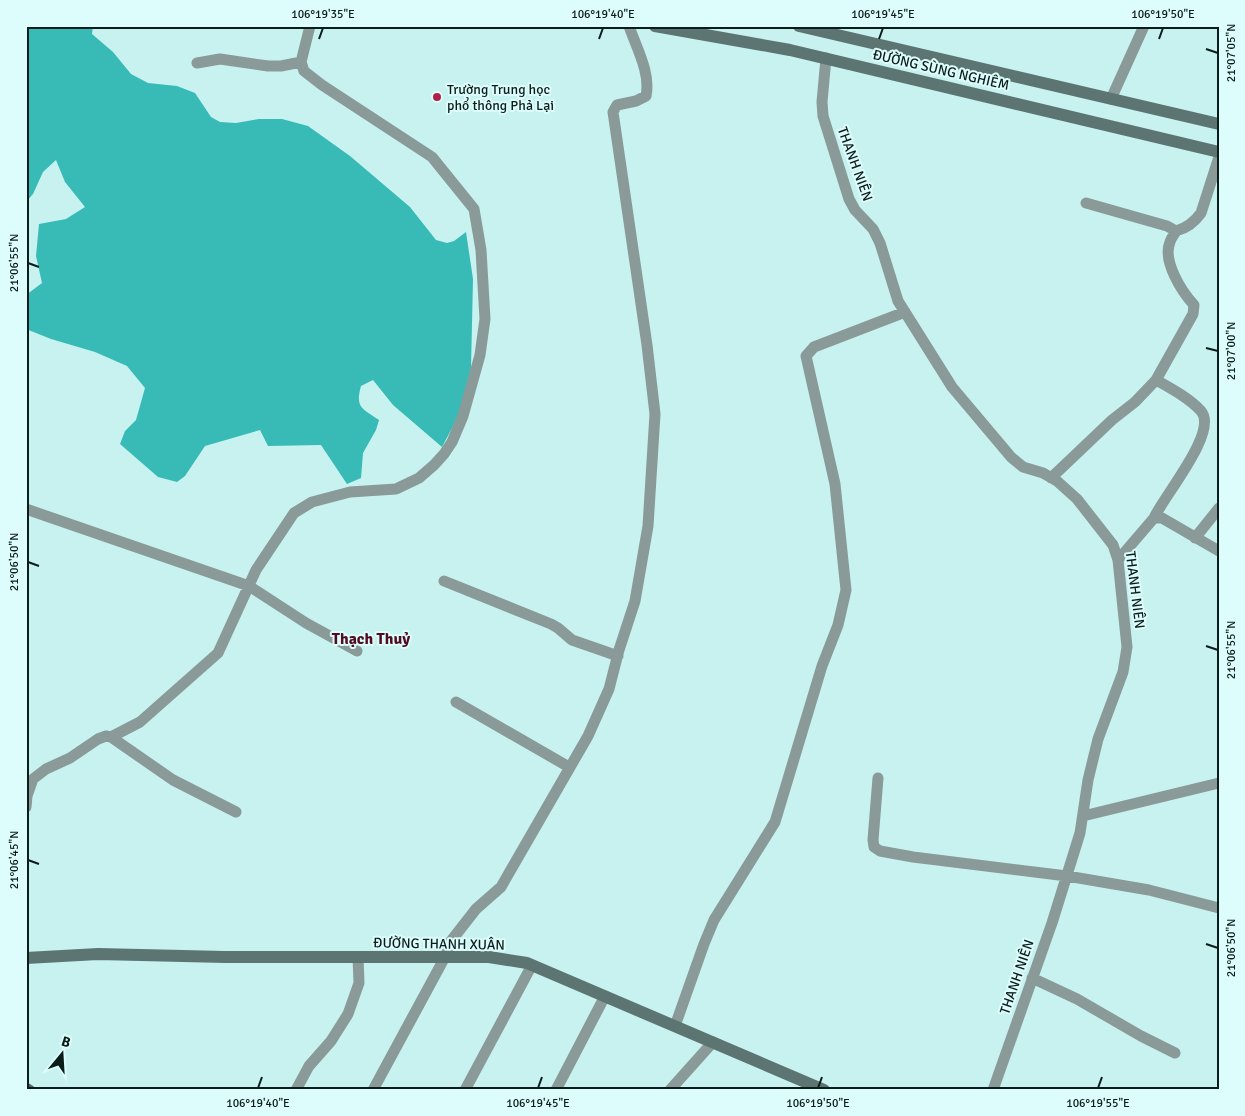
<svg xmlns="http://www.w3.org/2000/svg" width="1245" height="1116" viewBox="0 0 1245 1116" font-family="Signika,sans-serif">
<rect width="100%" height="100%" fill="#c8f2ef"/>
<path fill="#38bbb6" d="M26 26H93L92 34 113 52 131 74 148 83 177 86 195 93 211 117 220 122 236 123 259 119H282L308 126 350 156 410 207 436 240 447 243 454 241 466 232 473 279 471 368 459 415 442 447 393 405 373 380 361 386C355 408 362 408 379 420L376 430 363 453 361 478 347 484 321 445 268 446 260 430 205 446 185 476 177 482 158 477 120 444 125 431 136 420 145 388 127 366 95 352 51 339 26 329V295L42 283 36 256 39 224 66 219 85 207 65 182 56 160 43 172 33 194 26 202Z"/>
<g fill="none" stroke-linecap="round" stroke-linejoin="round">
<path stroke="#899a99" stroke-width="11" d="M826 58 822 102 823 116 849 199 855 210 873 229 880 243 898 301 952 387 1011 457 1023 467 1043 473 1057 481 1077 499 1113 545 1118 560 1127 647 1123 672 1098 739 1088 780 1080 833 1052 923 993 1090
M197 63 220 59 268 66H281L301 62
M1111 99 1144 26
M1086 203 1167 226 1176 231
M1051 478 1112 420 1135 402 1156 380 1193 314 1194 305C1182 292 1162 261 1170 242 1171 238 1174 235 1176 231 1187 228 1194 223 1201 213L1219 157
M26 509 249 586 306 623 357 651
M1154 518C1163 497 1219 432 1201 411 1189 398 1172 389 1156 380
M1195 538 1219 508
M1118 560 1154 518H1162L1219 551
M444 581 551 624 558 628 572 640 618 656
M456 702 569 767
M111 737 173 780 236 812
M878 778 873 840 874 847 880 851 913 857 1067 876 1149 890 1219 908
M26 807 27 796 33 779 46 769 70 758 98 739 106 736 111 737 140 722 218 653 256 570 294 513 312 502 350 492 396 489 419 478 434 465 444 454 452 442 463 416 480 355 485 319 481 250 474 209 432 157 322 85 304 71 301 62 310 26
M1083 816 1219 783
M1032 978 1077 999 1141 1036 1175 1053
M675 1026 704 944 714 920 775 822 822 666 838 625 846 590 835 484 806 356 814 347 905 312
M296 1090 309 1066 331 1041 348 1014 359 983 358 957
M373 1090 445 957 451 941 476 909 501 887 588 736 609 689 619 650 635 601 648 526 655 414 647 345 613 112 617 105 636 101 646 96C651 73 636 47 629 26
M465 1090 532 965
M556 1090 605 996
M670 1090 713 1042"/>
<path stroke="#5c7573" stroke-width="12" d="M655 26 790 50 1219 152
M799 26 1219 124
M26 958 98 954 225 957H489L527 963 824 1090"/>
<path stroke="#4e6765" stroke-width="4" stroke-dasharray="8 4" stroke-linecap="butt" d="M26 1084 36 1090"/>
</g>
<path fill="none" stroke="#0c1c1b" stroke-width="2" d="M319 39 323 28M599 39 603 28M879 39 883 28M1159 39 1163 28M1206 49 1218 53M28 263 39 267M1206 348 1218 351M28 562 39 566M1206 646 1218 650M28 860 39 864M1206 944 1218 948M258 1088 262 1077M538 1088 542 1077M818 1088 822 1077M1098 1088 1102 1077"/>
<circle fill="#b11f49" stroke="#dcfdfb" stroke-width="2" cx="437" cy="97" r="5"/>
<g text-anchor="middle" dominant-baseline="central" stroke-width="4" stroke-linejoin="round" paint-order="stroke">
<g font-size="14" fill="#0c1c1b" stroke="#dcfdfb">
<text transform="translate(941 70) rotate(13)">ĐƯỜNG SÙNG NGHIÊM</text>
<text transform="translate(855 164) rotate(70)">THANH NIÊN</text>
<text transform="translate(1135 590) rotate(83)">THANH NIÊN</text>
<text transform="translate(439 944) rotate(1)">ĐƯỜNG THANH XUÂN</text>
<text transform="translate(1017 977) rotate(-71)">THANH NIÊN</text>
</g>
<g font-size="14" fill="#0c1c1b" stroke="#dcfdfb" text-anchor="start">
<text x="447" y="89">Trường Trung học<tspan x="447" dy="16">phổ thông Phả Lại</tspan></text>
</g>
<g font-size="16" font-weight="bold" fill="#520c1f" stroke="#dcfdfb">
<text x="371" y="639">Thạch Thuỷ</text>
</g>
</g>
<rect width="1245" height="1116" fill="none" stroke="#dcfdfb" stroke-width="55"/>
<g transform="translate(62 1054) rotate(18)" stroke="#dcfdfb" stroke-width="4" paint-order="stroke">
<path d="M0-4L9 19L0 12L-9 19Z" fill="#0c1c1b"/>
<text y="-8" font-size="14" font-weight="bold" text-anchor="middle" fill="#0c1c1b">B</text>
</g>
<rect x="28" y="28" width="1190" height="1060" fill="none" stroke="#0c1c1b" stroke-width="2"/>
<g font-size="12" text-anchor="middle" fill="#0c1c1b">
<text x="323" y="18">106°19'35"E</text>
<text x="603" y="18">106°19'40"E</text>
<text x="883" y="18">106°19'45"E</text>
<text x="1163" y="18">106°19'50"E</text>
<text transform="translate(1231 53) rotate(-90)" y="4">21°07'05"N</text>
<text transform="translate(14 263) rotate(-90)" y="4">21°06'55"N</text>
<text transform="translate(1231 351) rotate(-90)" y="4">21°07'00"N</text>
<text transform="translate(14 562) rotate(-90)" y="4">21°06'50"N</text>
<text transform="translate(1231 650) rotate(-90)" y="4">21°06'55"N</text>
<text transform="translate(14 860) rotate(-90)" y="4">21°06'45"N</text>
<text transform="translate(1231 948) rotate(-90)" y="4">21°06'50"N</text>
<text x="258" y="1107">106°19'40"E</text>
<text x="538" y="1107">106°19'45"E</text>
<text x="818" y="1107">106°19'50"E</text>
<text x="1098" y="1107">106°19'55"E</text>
</g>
</svg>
